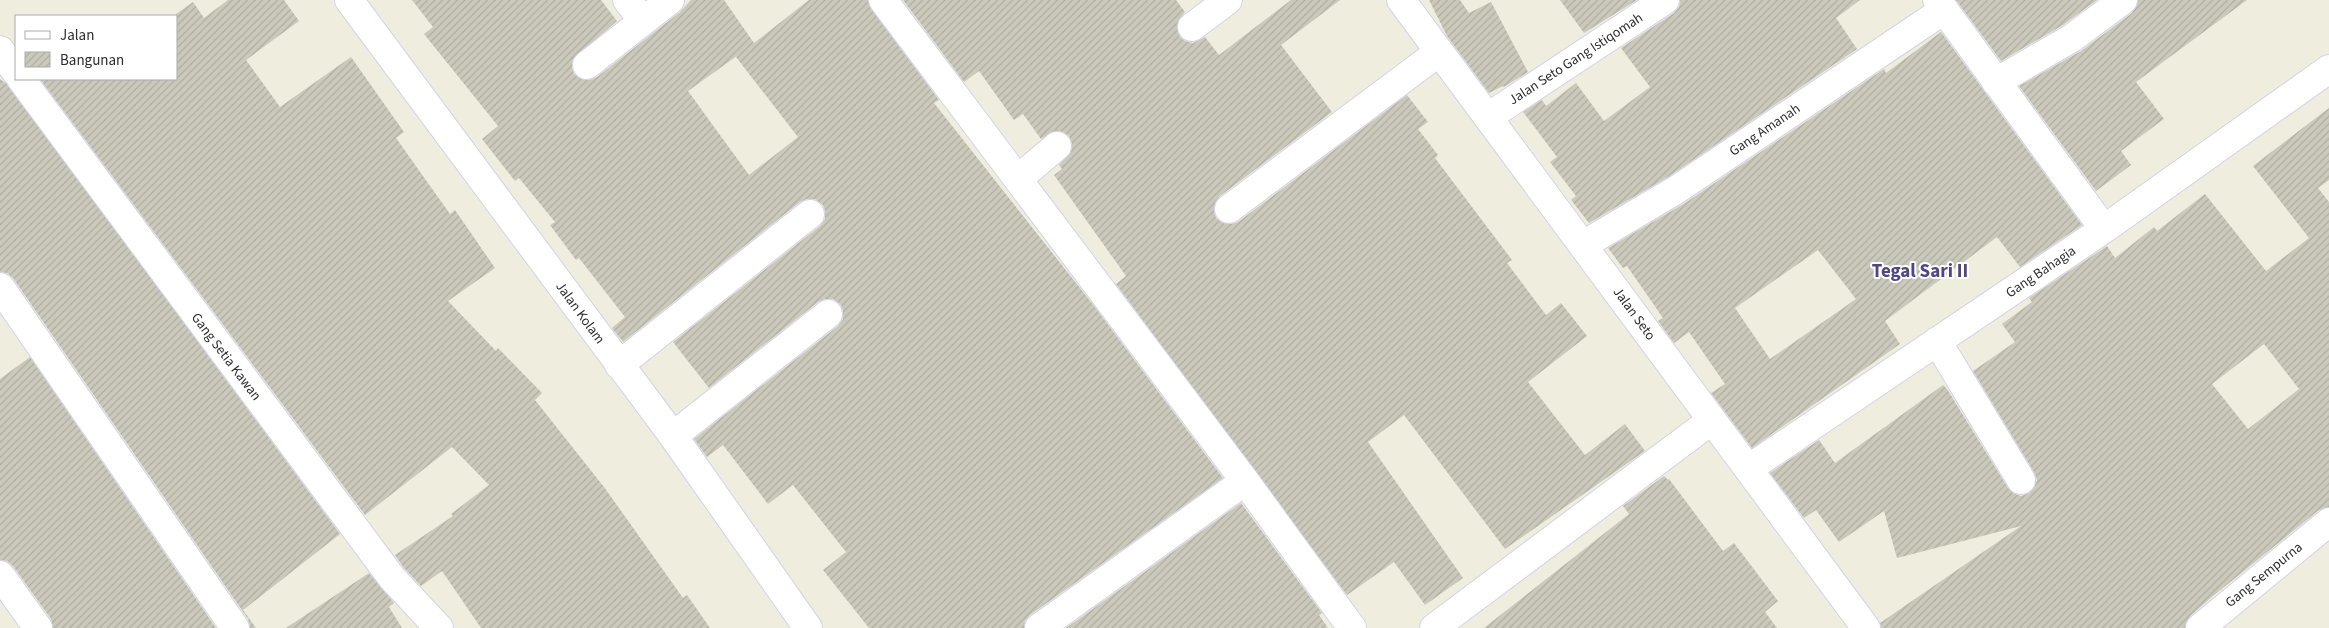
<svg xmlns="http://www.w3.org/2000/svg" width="2329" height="628" viewBox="0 0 2329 628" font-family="'Source Sans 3',sans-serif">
<defs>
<pattern id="building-hatch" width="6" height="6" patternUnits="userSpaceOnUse" patternTransform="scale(1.25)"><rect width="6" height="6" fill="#cac9bb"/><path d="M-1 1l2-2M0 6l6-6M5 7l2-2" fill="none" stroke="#aeada1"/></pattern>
</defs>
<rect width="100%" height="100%" fill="#efeddd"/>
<path fill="url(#building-hatch)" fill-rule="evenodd" d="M228 0H284L299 21 246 60 280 107 351 57 404 132 396 138 450 214 455 210 495 268 448 301 496 351 498 348 542 393 535 400 604 487 683 598 687 595 710 628H481L442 571 421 586 404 568 395 555 453 516 451 514 489 485 452 447 365 515 40 79H176V14L193 2 204 18Z
M412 0H601L617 21 573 59 572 67 574 74 581 79 589 80 597 77 680 12 691 0H724L754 43 809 0H868L871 9 939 100 934 103 1091 302 1223 478 1030 615 1025 621 1024 628H869L823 570 846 552 793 485 768 504 723 445 707 457 694 439 838 326 843 319V311L841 305 833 299H825L818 302 709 388 673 342 820 226 825 219V211L823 205 815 199H807L800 202 623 342 612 328 625 317 579 258 576 260 550 225 555 222 519 178 515 181 482 139 498 126 424 34 433 27ZM741 53 736 57 798 137 749 175 688 91Z
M903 0H1176L1185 12 1178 21 1177 29 1180 37 1185 41 1193 43 1205 37 1219 55 1291 0H1340L1281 45 1332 112 1220 196 1215 203 1214 211 1216 218 1223 223 1231 224 1238 222 1407 95 1428 122 1418 129 1438 155 1435 158 1512 260 1507 263 1546 315 1561 303 1587 336 1528 382 1585 455 1625 424 1645 451 1505 549 1404 415 1368 442 1463 578 1425 605 1394 562 1347 595 1116 284 1126 276 1054 175 1062 169 1059 165 1071 152 1072 144 1069 136 1063 132 1055 131 1041 139 1023 114 1014 120 979 71 964 82Z
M1429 0H1460L1469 13 1491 2 1528 72 1504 87 1503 86 1489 93 1447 36Z
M1560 0H1637L1584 33Z
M1680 0H1860L1836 18 1857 49 1668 177 1589 223 1571 200 1576 196 1550 162 1557 157 1523 112 1542 100 1546 106 1576 83 1604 121 1650 87 1621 48 1674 13 1679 7Z
M1956 0H2097L2063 25 2001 61Z
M2138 0H2247L2136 82 2164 119 2121 151 2131 165 2096 191 2019 86 2081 51 2132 13Z
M1941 32 2082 225 2020 267 1997 237 1885 321 1900 344 1752 448 1711 393 1725 384 1689 332 1674 343 1658 321 1663 318 1627 266 1623 268 1608 248 1685 203 1884 69 1886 73ZM1818 250 1856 299 1770 359 1735 308Z
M0 79 7 84 340 534 243 610 256 628H250L248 619 13 278 7 273 0 272Z
M2329 108V180L2318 188 2329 202V507L2319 510 2213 596 2190 616 2185 628H1881L1880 623 2021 526 1897 558 1884 511 1839 542 1816 510 1804 518 1770 473 1819 440 1835 463 1943 385 1947 389 2008 488 2013 493 2021 496 2029 493 2034 488 2037 480 2034 472 1973 371 2015 342 2002 324 2032 302 2029 298 2107 246 2115 258 2154 227 2157 231 2205 194 2266 271 2309 238 2253 166ZM2264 344 2299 389 2248 429 2212 384Z
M30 357 216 628H53L51 619 13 566 7 561 0 560V379Z
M1664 476 1668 480 1669 479 1723 551 1734 543 1778 601 1765 612 1777 628H1484L1629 514 1623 506Z
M1241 503 1322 613 1319 615 1328 628H1066Z
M369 573 394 603 389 607 402 628H286Z"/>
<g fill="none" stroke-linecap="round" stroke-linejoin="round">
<defs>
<path id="minor" d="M349 0 673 436 808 628
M627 0 643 21
M883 0 1245 481 1352 628
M1401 0 1866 628
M1937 0 2104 229
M1192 27 1228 0
M0 50 16 72
M587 65 670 0
M21 79 392 578 439 628
M1996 82 2072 38 2123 0
M1488 117 1665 0
M1018 179 1057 146
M1229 209 1439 52
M1583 245 1676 190 1944 10
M0 287 235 628
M1937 341 2021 480
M619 365 810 214
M673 436 828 314
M1748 469 2104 229 2329 69
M0 575 38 628
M1039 628 1245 481
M1434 628 1712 420
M2200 628 2329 522"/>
</defs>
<use href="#minor" stroke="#d5d2e6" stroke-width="30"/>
<use href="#minor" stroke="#fff" stroke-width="28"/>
</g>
<g text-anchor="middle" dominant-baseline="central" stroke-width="4" stroke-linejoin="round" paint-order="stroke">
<g font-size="14" fill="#2c2c2c" stroke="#fff">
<text transform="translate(1576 59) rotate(-33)">Jalan Seto Gang Istiqomah</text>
<text transform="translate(1765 130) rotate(-34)">Gang Amanah</text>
<text transform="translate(2041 272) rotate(-34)">Gang Bahagia</text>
<text transform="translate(580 313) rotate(54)">Jalan Kolam</text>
<text transform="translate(1634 314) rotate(54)">Jalan Seto</text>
<text transform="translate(226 357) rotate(53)">Gang Setia Kawan</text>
<text transform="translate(2264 575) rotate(-39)">Gang Sempurna</text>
</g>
<g font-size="19" font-weight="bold" fill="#504782" stroke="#fff">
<text x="1920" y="271">Tegal Sari II</text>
</g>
</g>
<rect x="15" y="15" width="162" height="65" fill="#ffffff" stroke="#ababab"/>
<rect x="25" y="31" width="25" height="8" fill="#ffffff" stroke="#ababab"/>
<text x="60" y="40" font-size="15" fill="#2c2c2c">Jalan</text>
<rect x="25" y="52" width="25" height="15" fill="url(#building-hatch)" stroke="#ababab"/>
<text x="60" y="65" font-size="15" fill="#2c2c2c">Bangunan</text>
</svg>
